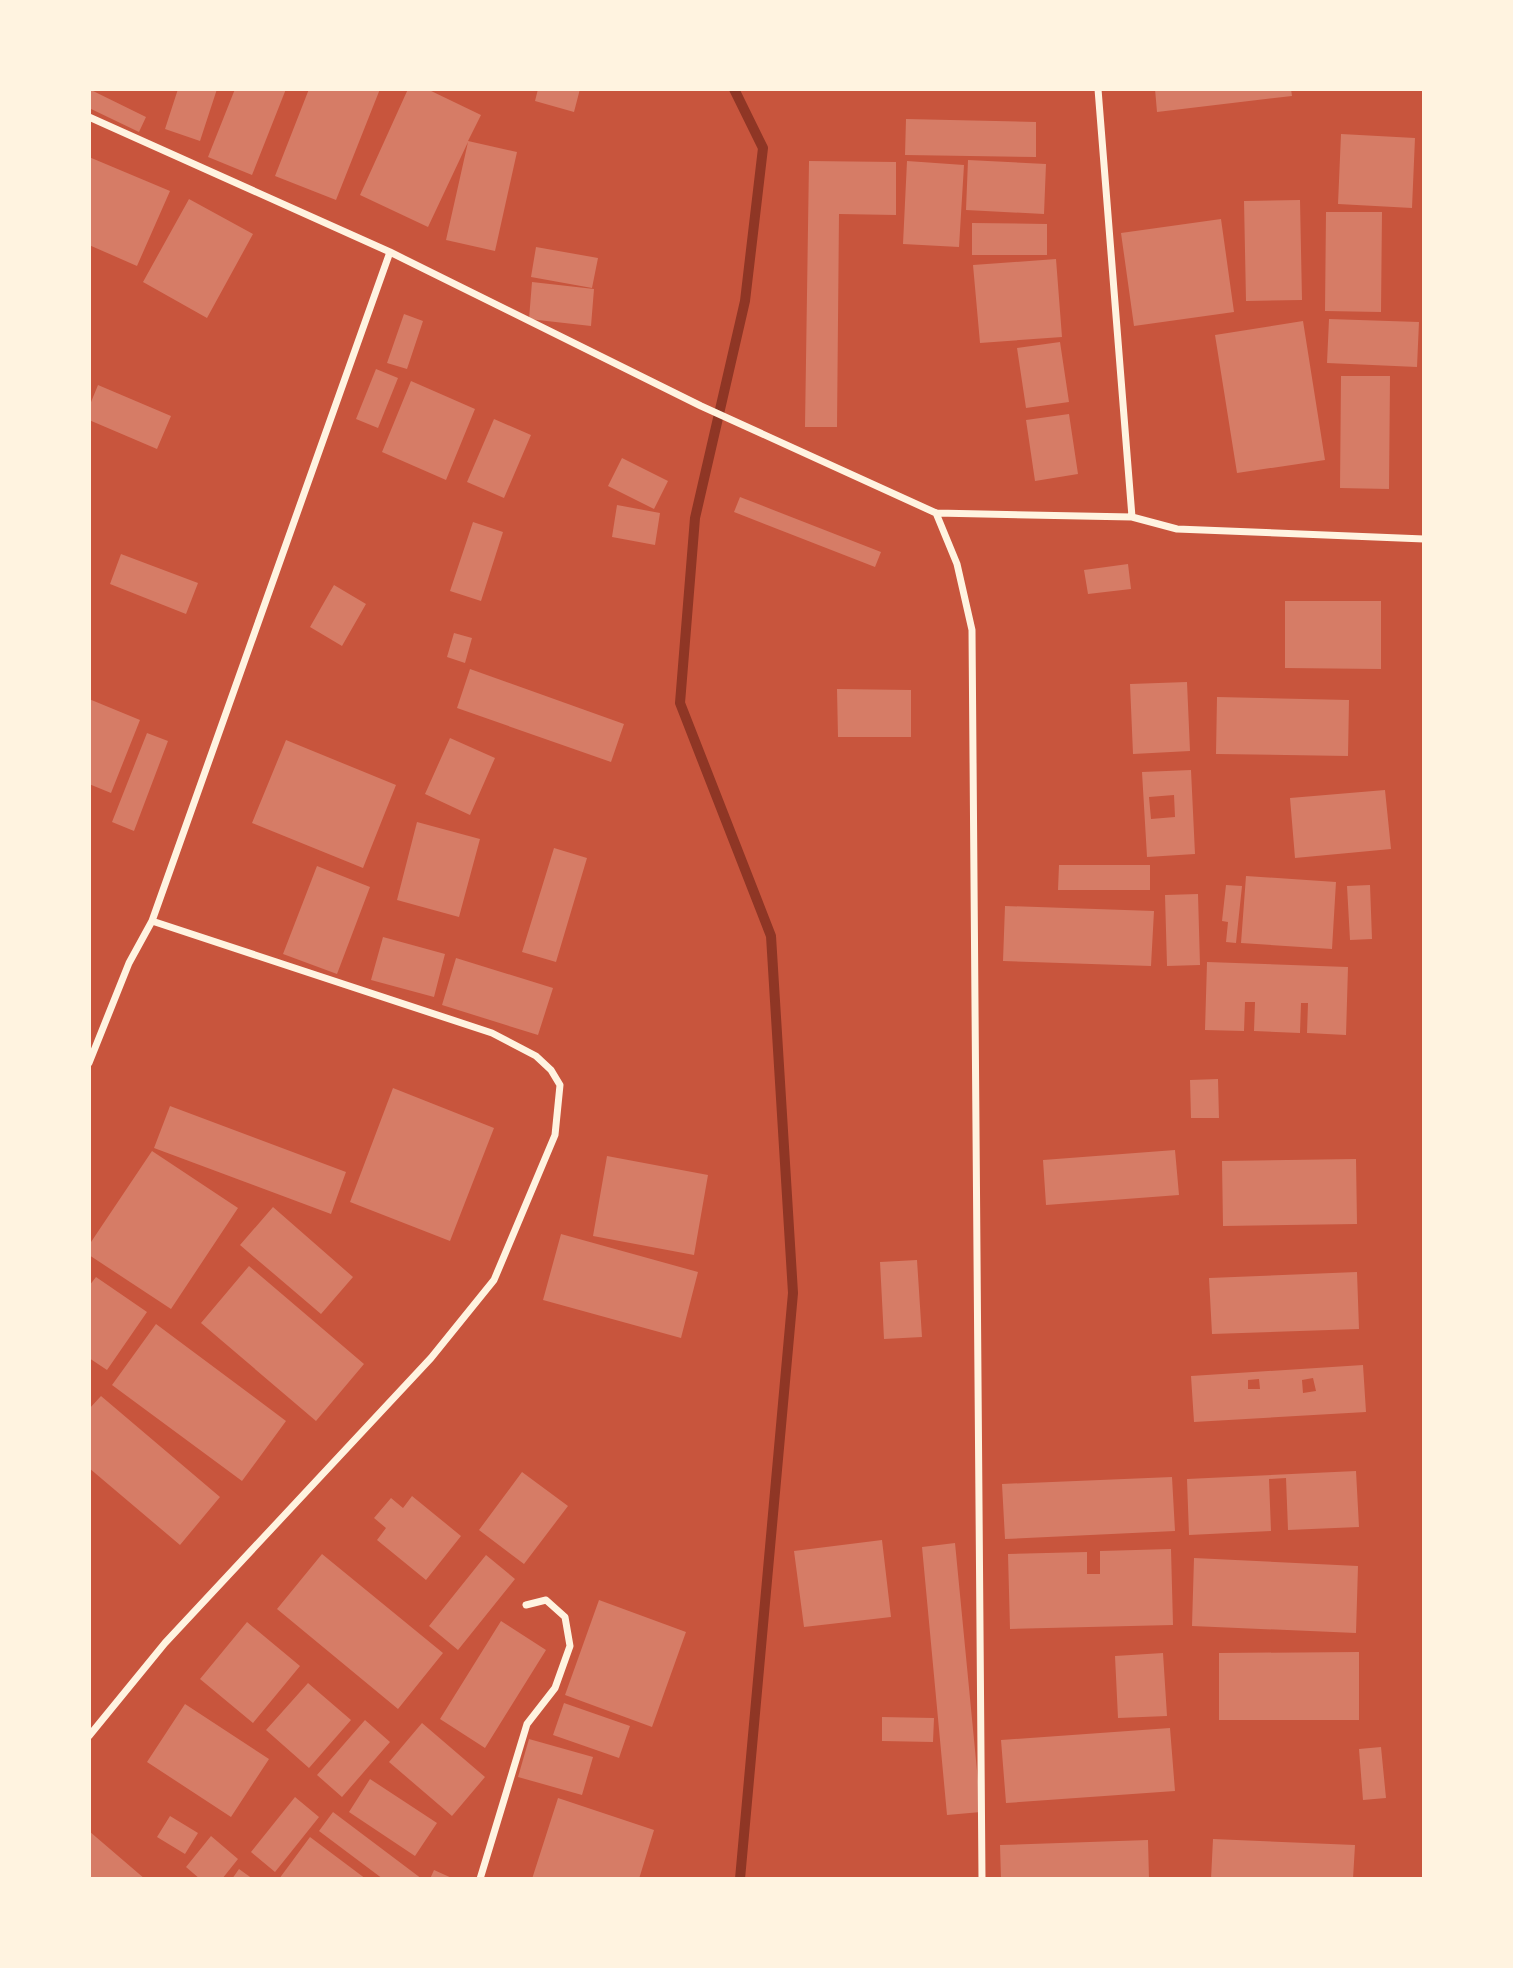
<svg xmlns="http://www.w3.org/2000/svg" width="1513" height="1968" viewBox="0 0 1513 1968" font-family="Rubik,sans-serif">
<rect width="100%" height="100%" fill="#c8553d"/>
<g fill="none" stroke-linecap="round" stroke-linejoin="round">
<path stroke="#8f3625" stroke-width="10" d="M734 89 763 148 745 301 695 518 680 703 771 936 793 1293 740 1879"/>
</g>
<path fill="#d67c66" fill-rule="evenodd" d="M89 89 146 117 139 132 89 108Z
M178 89H217L200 141 165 129Z
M235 89H286L252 175 208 157Z
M309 89H380L336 200 275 176Z
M408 89H427L481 115 468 141 517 152 495 251 446 240 468 142 428 227 360 195Z
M538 89H580L574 112 535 101Z
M1155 89H1291L1292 96 1157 112Z
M906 119 1036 122V157L905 155Z
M1341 134 1415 138 1412 208 1338 204Z
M89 157 170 191 137 266 89 245Z
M968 160 1046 164 1044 214 966 210Z
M809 161 896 162V215L839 214 837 427H805Z
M907 161 964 165 959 247 903 244Z
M189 199 253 234 207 318 143 282Z
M1300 200 1302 300 1246 301 1244 201Z
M1326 212H1382L1381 312 1325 311Z
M1221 219 1234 312 1134 326 1121 233Z
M972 223 1047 224V255H972Z
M536 247 598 258 592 288 531 277Z
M1056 259 1062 337 980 343 973 265Z
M532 282 594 289 591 326 529 319Z
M404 314 423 321 407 369 387 363Z
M1329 319 1419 322 1417 367 1327 363Z
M1303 321 1325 460 1237 473 1215 335Z
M1060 342 1069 402 1026 408 1017 348Z
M376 369 398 378 378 428 356 419Z
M1341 376H1390L1389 489 1340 488Z
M411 381 475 409 446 480 382 452Z
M98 385 171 416 157 449 89 420V407Z
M1069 414 1078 474 1035 481 1026 420Z
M494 419 531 435 504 498 467 482Z
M622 458 668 481 654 509 608 486Z
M740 497 881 552 875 567 734 512Z
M617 505 660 513 655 545 612 537Z
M473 522 503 532 481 601 450 591Z
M121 554 198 583 186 614 110 584Z
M1128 564 1131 589 1088 594 1084 570Z
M334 585 366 604 342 646 310 627Z
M1285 601H1381V669L1285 668Z
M454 633 472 638 465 663 447 657Z
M470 669 624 724 611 762 457 708Z
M1187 682 1190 751 1133 754 1130 684Z
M837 689 911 690V737H838Z
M1217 697 1349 700 1348 756 1216 754Z
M89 699 140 720 111 793 89 784Z
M147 733 168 741 134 831 112 822Z
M450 738 495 758 470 815 425 794Z
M286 740 396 785 363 868 252 823Z
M1191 770 1195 854 1147 857 1142 772ZM1174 795 1175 817 1151 819 1149 797Z
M1385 790 1391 849 1295 858 1290 798Z
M417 822 480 839 459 917 397 900Z
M554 848 587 858 556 962 522 952Z
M1059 865H1150V890H1058Z
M317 866 370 887 337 974 283 954Z
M1246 876 1336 882 1332 949 1241 943Z
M1226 885 1242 886 1236 943 1226 942 1228 922 1222 921Z
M1370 885 1372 939 1350 940 1347 886Z
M1198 894 1200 965 1167 966 1165 895Z
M1005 906 1154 911 1151 966 1003 961Z
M383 937 445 954 434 997 371 980Z
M456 958 553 988 538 1035 442 1005Z
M1207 962 1348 967 1346 1035 1307 1033 1308 1003H1301L1300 1033 1254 1031 1255 1002H1245L1244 1031 1205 1030Z
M1218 1079 1219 1118H1191L1190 1080Z
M393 1088 494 1128 450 1241 350 1202Z
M170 1106 346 1172 331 1214 154 1148Z
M1175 1150 1179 1195 1046 1205 1043 1160Z
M152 1151 238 1208 171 1309 89 1255V1245Z
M607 1156 708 1175 694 1255 593 1236Z
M1356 1159 1357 1224 1223 1226 1222 1161Z
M273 1207 353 1277 321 1314 240 1245Z
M561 1234 698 1272 681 1338 543 1300Z
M917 1260 922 1337 884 1339 880 1262Z
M249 1266 364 1364 316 1421 201 1323Z
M1357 1272 1359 1329 1212 1334 1209 1278Z
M96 1277 147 1312 107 1370 89 1358V1286Z
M156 1324 286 1421 242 1481 112 1385Z
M1363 1365 1366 1412 1194 1422 1191 1376ZM1313 1378 1316 1391 1303 1393 1302 1380ZM1259 1379 1260 1389H1248V1380Z
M101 1396 220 1497 180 1545 89 1468V1409Z
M1356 1471 1359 1527 1288 1530 1286 1478 1269 1479 1271 1531 1189 1535 1187 1479Z
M522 1472 568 1506 524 1564 479 1530Z
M1172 1477 1175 1531 1005 1539 1002 1484Z
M412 1496 461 1536 426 1580 377 1540 386 1528 374 1518 391 1498 403 1508Z
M882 1540 891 1617 804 1627 794 1551Z
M955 1543 981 1812 947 1815 922 1547Z
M1171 1549 1173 1625 1010 1629 1008 1554 1087 1552V1574H1100V1551Z
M322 1554 443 1653 398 1709 277 1609Z
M486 1555 515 1579 458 1650 429 1626Z
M1194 1558 1358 1566 1356 1633 1192 1626Z
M599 1600 686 1632 652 1727 565 1695Z
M501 1621 546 1650 485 1748 440 1719Z
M247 1622 300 1666 253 1723 200 1679Z
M1359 1652V1720H1219V1653Z
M1163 1653 1167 1716 1118 1718 1115 1656Z
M308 1683 351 1720 309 1768 266 1730Z
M564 1703 630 1726 619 1758 553 1735Z
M185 1704 269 1759 231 1817 147 1762Z
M882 1717 934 1718 933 1742 882 1741Z
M365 1720 390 1742 342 1797 317 1775Z
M422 1723 485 1777 452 1816 389 1762Z
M1170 1728 1175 1791 1006 1803 1001 1740Z
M529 1739 593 1757 582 1795 518 1777Z
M1381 1747 1386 1798 1363 1800 1359 1749Z
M370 1779 437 1823 415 1856 349 1812Z
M295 1797 319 1817 275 1872 251 1852Z
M558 1798 654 1830 639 1879H532Z
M333 1812 422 1879H383L319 1831Z
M170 1816 198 1833 185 1854 157 1837Z
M89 1831 145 1879H89Z
M211 1836 238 1859 222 1879H200L186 1867Z
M310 1837 366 1879H279Z
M1213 1839 1355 1845 1353 1879H1211Z
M1148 1840 1149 1879H1001L1000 1845Z
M239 1869 253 1879H232Z
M434 1870 454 1879H430Z"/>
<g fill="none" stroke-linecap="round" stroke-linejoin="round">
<path stroke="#fff3e0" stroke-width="7" d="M1098 89 1132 517
M89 117 390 252 701 406 936 513 1132 517 1177 529 1424 539
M936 513 957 564 972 630 982 1879
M89 1063 129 963 152 921 390 252
M89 1736 165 1643 431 1358 494 1280 555 1135 560 1085 551 1070 536 1056 492 1033 152 921
M480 1879 527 1724 555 1688 570 1646 565 1617 546 1600 526 1605"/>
</g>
<rect width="1513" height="1968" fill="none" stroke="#fff3e0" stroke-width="182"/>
</svg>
